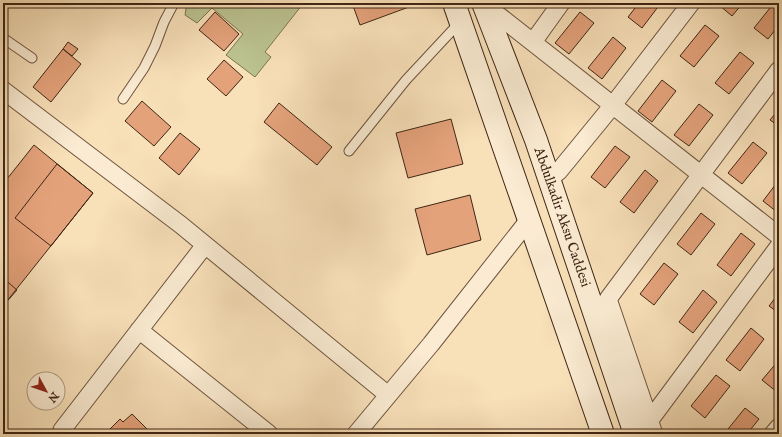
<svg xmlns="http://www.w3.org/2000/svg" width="782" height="437" viewBox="0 0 782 437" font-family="'IM FELL English',serif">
<rect width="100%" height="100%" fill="#f8e0b9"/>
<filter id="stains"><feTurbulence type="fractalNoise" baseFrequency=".005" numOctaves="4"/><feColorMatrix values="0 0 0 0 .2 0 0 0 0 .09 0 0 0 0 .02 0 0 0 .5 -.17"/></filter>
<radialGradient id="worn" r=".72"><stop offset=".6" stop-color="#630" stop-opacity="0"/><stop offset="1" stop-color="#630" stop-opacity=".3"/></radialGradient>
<path fill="#bbc391" stroke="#7d7452" d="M187 3H301L302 5 265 52 271 57 255 77 226 55 243 34 212 8 197 23 185 15Z"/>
<path fill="#e4a27b" stroke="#3f2614" d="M352 3H416L417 4 360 25Z
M639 3H661L642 28 628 17Z
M720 3H743L732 16 719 5Z
M774 3H779V25L768 39 754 28Z
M215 12 239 34 224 51 199 30Z
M580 12 594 23 569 54 555 43Z
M705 25 719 36 694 67 680 56Z
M613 37 626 48 602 79 588 68Z
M68 42 78 49 72 56 63 49Z
M63 49 81 64 51 102 33 87Z
M740 52 754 63 729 94 715 83Z
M224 60 243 77 226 96 207 79Z
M662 80 676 91 652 122 638 111Z
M142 101 171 127 154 146 125 121Z
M279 103 332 147 317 165 264 122Z
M699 104 713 115 689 146 674 135Z
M779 109V126L770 120Z
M451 119 463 164 408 178 396 133Z
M180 133 200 149 179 175 159 158Z
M753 142 767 153 742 184 728 173Z
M34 145 93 193 3 306V184Z
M615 146 630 157 605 188 591 177Z
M57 164 93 193 51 246 15 218Z
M645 170 658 181 634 213 620 202Z
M779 180V209L777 212 763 201Z
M470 195 481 240 427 255 415 209Z
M701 213 715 224 691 255 677 244Z
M741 233 755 244 731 276 717 265Z
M664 263 678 274 654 305 640 294Z
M3 278 17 290 3 306Z
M703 290 717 302 693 333 679 322Z
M779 293V313L769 306Z
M751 328 764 339 740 371 726 360Z
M779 360V388L777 392 762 380Z
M716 375 730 386 705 418 691 406Z
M745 408 759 419 747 434H724Z
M132 414 152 434H105L120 419 123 422Z"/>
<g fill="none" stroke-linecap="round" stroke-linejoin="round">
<defs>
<path id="service" d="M3 38 32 58
M123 99 144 68 155 46 164 22 174 3
M349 151 406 80 460 22"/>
<path id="minor" d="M484 4 779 236
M533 42 561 3
M3 90 181 225 388 395
M549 179 559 171 613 105 691 3
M139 330 269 434
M643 423 650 420 779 246
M61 434 62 430 205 245
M356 434 431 344 528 221
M654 434 608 299 779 70
M773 434 779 427"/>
<path id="secondary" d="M454 3 603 434
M483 3 536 140 635 434"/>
</defs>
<use href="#service" stroke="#6d543d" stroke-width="11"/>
<use href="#minor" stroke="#6d543d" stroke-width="19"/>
<use href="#secondary" stroke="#3f2614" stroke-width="24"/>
<use href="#service" stroke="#faebd2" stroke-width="9"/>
<use href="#minor" stroke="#faebd2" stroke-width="17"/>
<use href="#secondary" stroke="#faebd2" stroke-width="22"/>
</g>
<g text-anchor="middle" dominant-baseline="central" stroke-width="3" stroke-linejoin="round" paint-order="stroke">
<g font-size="14" fill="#3f2614" stroke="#faebd2">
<text transform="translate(562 217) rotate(71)">Abdulkadir Aksu Caddesi</text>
</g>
</g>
<rect width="782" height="437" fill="none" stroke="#f8e0b9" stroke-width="16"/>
<rect x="4" y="4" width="774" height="429" fill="none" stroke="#3f2614" stroke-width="2"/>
<rect x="8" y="8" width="766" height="421" fill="none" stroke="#3f2614"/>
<g transform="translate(46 391) rotate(130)"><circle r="19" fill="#faebd2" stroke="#af9c86"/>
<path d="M0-3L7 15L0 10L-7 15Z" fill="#8f2418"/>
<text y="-6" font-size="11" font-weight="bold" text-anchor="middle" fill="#3f2614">N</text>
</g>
<rect width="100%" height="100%" filter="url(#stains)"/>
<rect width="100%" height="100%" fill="url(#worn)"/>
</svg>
